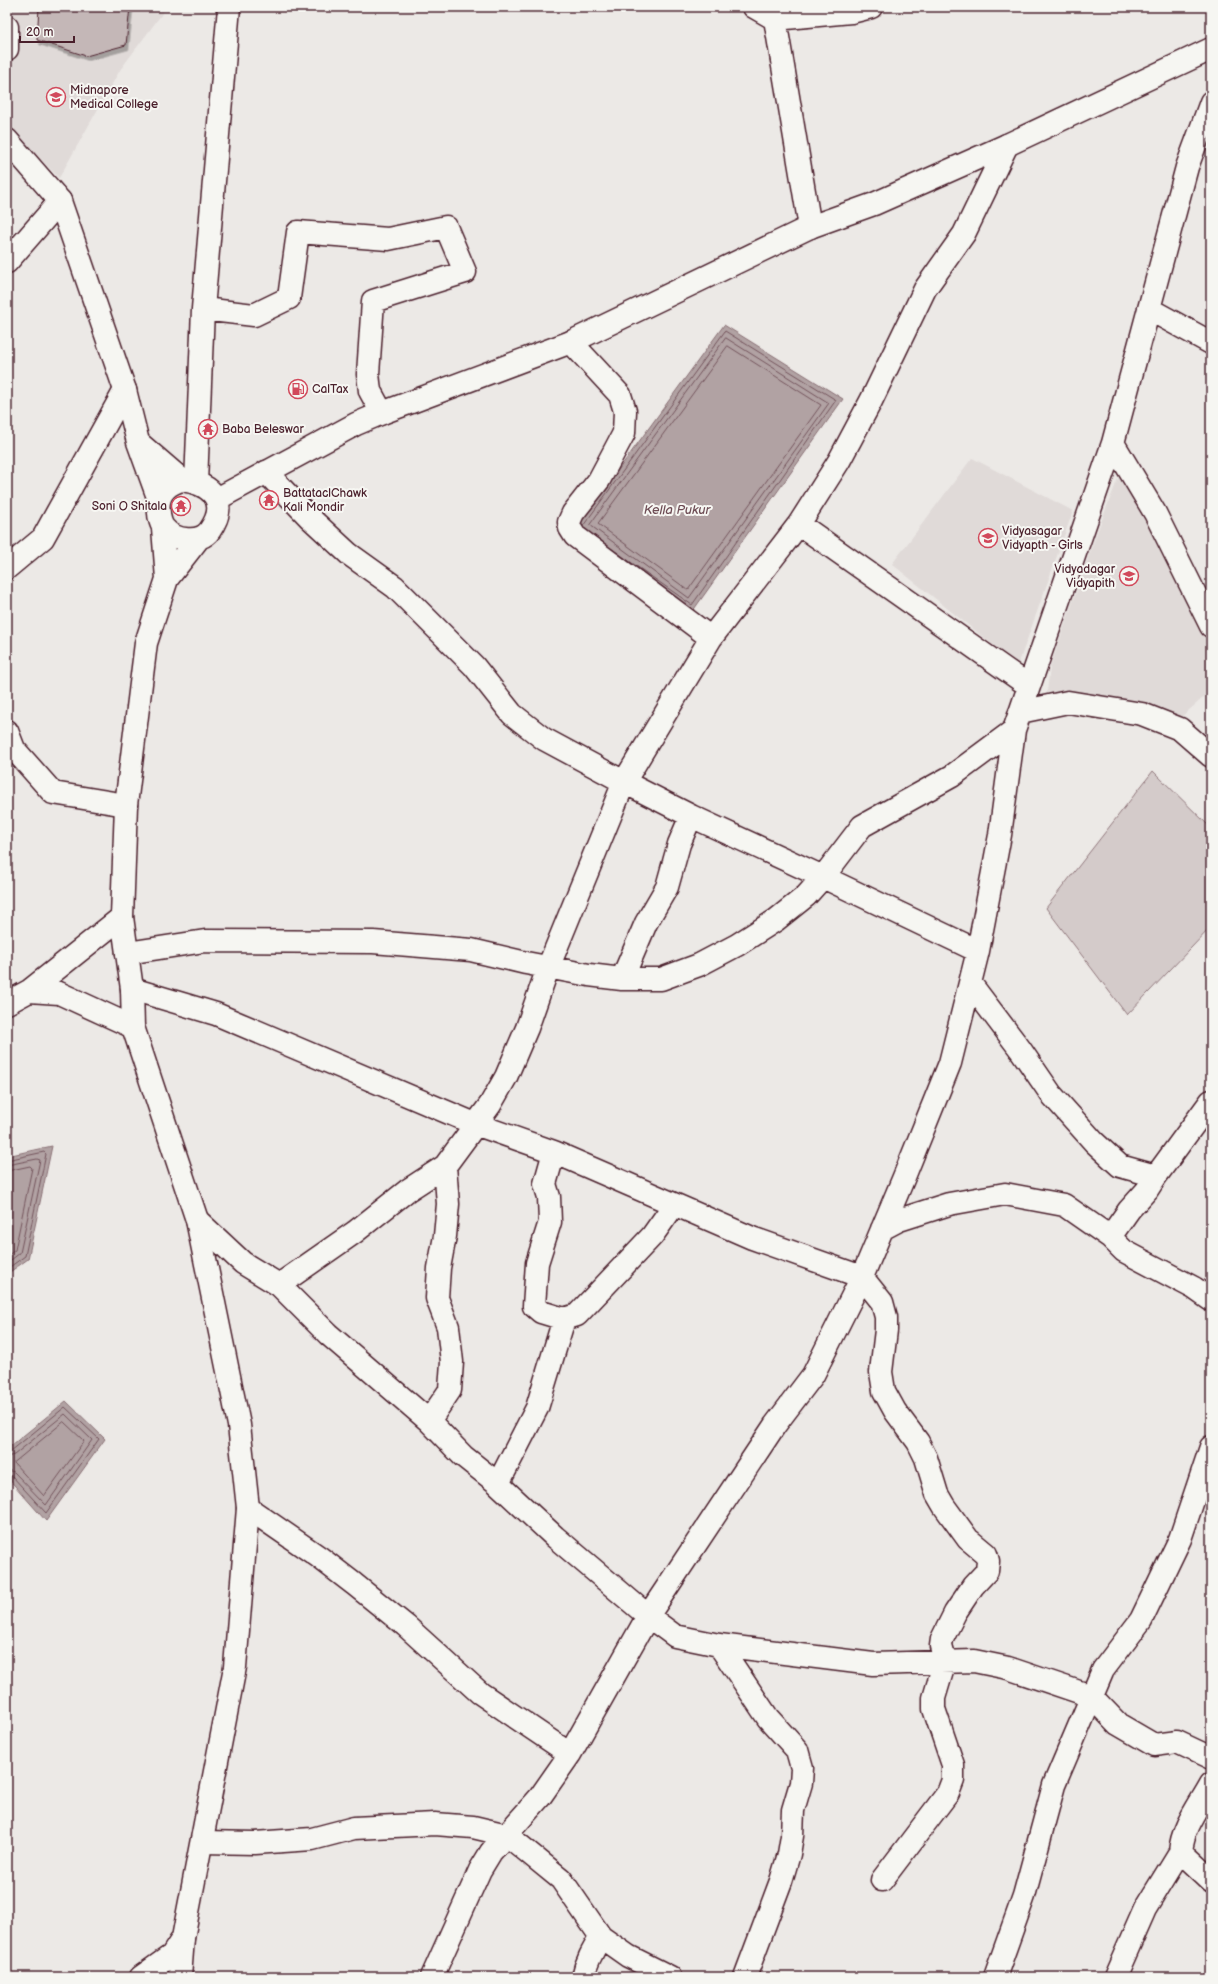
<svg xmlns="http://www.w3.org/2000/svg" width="1218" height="1984" viewBox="0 0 1218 1984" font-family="'Balsamiq Sans',sans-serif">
<defs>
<filter id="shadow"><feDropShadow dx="2.5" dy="4.5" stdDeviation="0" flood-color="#0004"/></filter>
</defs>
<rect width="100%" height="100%" fill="#ece9e6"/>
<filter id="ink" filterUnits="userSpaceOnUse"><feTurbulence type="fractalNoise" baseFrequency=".025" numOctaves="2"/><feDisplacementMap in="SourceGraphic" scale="8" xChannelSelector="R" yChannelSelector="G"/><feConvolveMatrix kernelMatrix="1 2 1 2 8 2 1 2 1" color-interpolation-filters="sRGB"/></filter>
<g filter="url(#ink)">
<path fill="#e0dad8" d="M7 7H167L120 70 59 178 7 124Z
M972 458 1073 511 1018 665 892 564Z
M1119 476 1159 545 1211 647V691L1181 717 1072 698 1047 692 1050 667 1097 532Z"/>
<path fill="#d4cbca" stroke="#8f757a" d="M1153 771 1211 828V927L1127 1015 1046 908Z"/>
<path fill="#b1a2a3" stroke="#886e73" d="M724 325 843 399 692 612 576 528Z
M52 1146 28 1259 7 1274V1156Z
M66 1401 105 1439 46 1521 7 1477V1449Z"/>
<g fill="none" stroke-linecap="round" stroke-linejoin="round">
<path stroke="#73535b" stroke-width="1" d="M726 338 829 403 689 598 590 525Z
M728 346 821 405 688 590 598 524Z
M583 526 725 331 836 400 692 605 612 549
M7 1160 44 1152 46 1154 25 1256 7 1269
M7 1165 37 1159 40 1160 20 1253 7 1263
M7 1171 30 1166 32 1168 15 1250 7 1256
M64 1422 84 1441 44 1496 14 1463Z
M7 1452 11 1451 65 1407 99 1439 46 1513 12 1476 7 1475
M7 1457 14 1455 65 1414 92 1440 46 1505 14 1472 7 1470"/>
</g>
<path fill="#c4b7b7" stroke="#4a1f2b" filter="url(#shadow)" d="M39 7H130L126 45 86 56 37 40Z"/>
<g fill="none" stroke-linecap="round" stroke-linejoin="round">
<defs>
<path id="minor" d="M754 7 775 19 810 227
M775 19 851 12 871 7
M7 27V49
M7 262 60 201
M203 309 254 315 289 298 298 232 388 239 446 227 465 272 373 301 368 374 370 391 382 413
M1149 309 1211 343
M571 342 620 395 625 411 624 433 599 480 573 513 569 522 570 528 575 536 711 638
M1113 443 1155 513 1211 626
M266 472 310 518 349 554 395 587 474 666 512 714 544 739 624 782 691 816 823 877 862 826 952 776 1014 730
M196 483 203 309 229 7
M799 524 1029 686
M7 568 43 538 125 390
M1020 712 1068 702 1142 714 1180 729 1211 756
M7 731 14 749 53 793 126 805
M127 953 205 941 373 942 471 950 526 963 589 975 622 979H661L699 965 737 945 776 920 806 896 823 877 978 951
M622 979 646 923 667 887 679 844 691 816
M970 983 1020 1049 1051 1094 1094 1142 1120 1166 1156 1176
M132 989 216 1014 475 1124 554 1152 752 1238 862 1277 882 1302 886 1317V1330L881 1372 884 1391 895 1411 918 1442 926 1458 937 1494 944 1506 968 1539 986 1554 988 1561 987 1571 973 1586 955 1613 942 1639 941 1646 945 1661 934 1698V1709L953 1765V1780L948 1793 882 1880
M29 991 59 993 133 1027
M7 1003 29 991 122 917
M554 1152 545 1184 549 1197 550 1222 537 1263 534 1306 541 1312 564 1319 577 1315 652 1236 674 1205
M197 1220 243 1263 279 1285 328 1334 429 1421 463 1456 497 1483 555 1537 648 1616 675 1636 719 1645 873 1664 974 1661 1008 1668 1091 1696 1118 1724 1154 1745 1177 1742 1211 1758
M882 1229 899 1220 949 1204 1005 1194 1064 1205 1110 1237 1124 1251 1194 1288 1211 1300
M1110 1237 1129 1210 1147 1190 1156 1176 1211 1101
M279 1285 355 1232 408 1190 445 1166 490 1105 506 1077 527 1028 548 968 624 782 711 638 799 524 839 461 871 401 925 289 964 234 1007 145
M429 1421 450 1390 452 1362 448 1327 437 1298 439 1268 445 1236 448 1204 445 1166
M502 1476 537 1408 564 1319
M248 1508 319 1557 354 1584 406 1626 480 1693 570 1754
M719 1645 768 1718 797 1750 802 1768 801 1783 793 1810 792 1836 789 1854 781 1881 745 1977
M1211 1784C1199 1806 1182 1827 1180 1852L1211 1881
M203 1842 255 1843 312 1839 354 1828 435 1824 473 1827 507 1835 561 1879 601 1937 628 1956 670 1977
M141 1977 172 1955 183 1938
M432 1977 480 1870 491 1852 540 1797 570 1754 648 1616 775 1425 813 1375 862 1277 904 1177 950 1063 978 951 1000 835 1014 730 1113 443 1187 167 1211 102
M583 1977C586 1962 593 1950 601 1937
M995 1977 1024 1896 1054 1785 1103 1670 1141 1620 1180 1539 1211 1447
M1115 1977 1145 1909 1180 1852"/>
<path id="major" d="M7 140 60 201 125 390 138 442 159 500
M139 443 182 480
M182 480C211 484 230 501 210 530 201 544 174 541 164 528 161 525 159 517 159 513 156 496 166 484 182 480Z
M217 499 356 424 382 413 571 342 810 227 874 204 1007 145 1211 49
M163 528 167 579
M180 1977 183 1938 235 1667 248 1508 239 1425 197 1220 133 1027 132 989 122 917 126 805 146 643 167 579 199 538"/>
</defs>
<use href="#minor" stroke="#4a1f2b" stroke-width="25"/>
<use href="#major" stroke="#4a1f2b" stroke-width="25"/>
<use href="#minor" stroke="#f6f6f2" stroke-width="22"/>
<use href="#major" stroke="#f6f6f2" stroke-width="22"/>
</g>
</g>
<defs>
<symbol id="university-ring" viewBox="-11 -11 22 22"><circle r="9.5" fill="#f6f6f2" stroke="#d1495b" stroke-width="1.5"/><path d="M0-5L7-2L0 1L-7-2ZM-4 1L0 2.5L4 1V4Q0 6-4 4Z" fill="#d1495b"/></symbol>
<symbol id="fuel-ring" viewBox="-11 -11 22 22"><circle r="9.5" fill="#f6f6f2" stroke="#d1495b" stroke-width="1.5"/><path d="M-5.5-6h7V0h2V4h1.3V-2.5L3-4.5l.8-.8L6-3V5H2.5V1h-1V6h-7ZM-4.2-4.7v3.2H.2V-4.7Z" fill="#d1495b"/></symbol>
<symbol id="temple-ring" viewBox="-11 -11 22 22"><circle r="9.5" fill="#f6f6f2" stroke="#d1495b" stroke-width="1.5"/><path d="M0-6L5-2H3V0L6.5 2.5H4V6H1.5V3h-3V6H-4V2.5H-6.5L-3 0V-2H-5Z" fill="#d1495b"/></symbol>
<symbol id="school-ring" viewBox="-11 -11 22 22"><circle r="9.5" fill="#f6f6f2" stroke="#d1495b" stroke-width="1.5"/><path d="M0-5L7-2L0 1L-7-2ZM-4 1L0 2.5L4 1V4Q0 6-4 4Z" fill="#d1495b"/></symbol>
</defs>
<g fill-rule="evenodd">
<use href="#university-ring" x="45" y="86" width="22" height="22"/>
<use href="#fuel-ring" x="287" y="378" width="22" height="22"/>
<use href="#temple-ring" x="197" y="418" width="22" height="22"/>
<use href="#temple-ring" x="258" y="489" width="22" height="22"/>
<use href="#temple-ring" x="170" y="495" width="22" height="22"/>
<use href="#school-ring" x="977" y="527" width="22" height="22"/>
<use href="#school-ring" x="1118" y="565" width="22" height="22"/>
</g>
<g text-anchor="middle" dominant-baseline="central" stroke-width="4" stroke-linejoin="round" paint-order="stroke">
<g font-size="12" fill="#4a1f2b" stroke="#f6f6f2" text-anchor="start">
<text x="70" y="90">Midnapore<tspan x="70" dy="14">Medical College</tspan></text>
<text x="312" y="389">CalTax</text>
<text x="222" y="429">Baba Beleswar</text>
<text x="283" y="493">BattataclChawk<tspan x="283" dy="14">Kali Mondir</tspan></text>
<text x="167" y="506" text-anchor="end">Soni O Shitala</text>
<text x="1002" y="531">Vidyasagar<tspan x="1002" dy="14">Vidyapth - Girls</tspan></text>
<text x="1115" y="569" text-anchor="end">Vidyadagar<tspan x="1115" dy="14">Vidyapith</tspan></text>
</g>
<g font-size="13" font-style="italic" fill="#6e4d55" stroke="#f6f6f2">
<text x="677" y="510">Kella Pukur</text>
</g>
</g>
<rect width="1218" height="1984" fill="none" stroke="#f6f6f2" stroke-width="24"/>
<rect x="12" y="12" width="1194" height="1960" fill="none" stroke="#4a1f2b" stroke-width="1.5" filter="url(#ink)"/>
<path d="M20 36v6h54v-6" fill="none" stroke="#4a1f2b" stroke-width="2"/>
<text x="26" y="36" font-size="12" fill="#4a1f2b" stroke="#f6f6f2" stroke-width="3" paint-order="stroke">20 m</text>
</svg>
